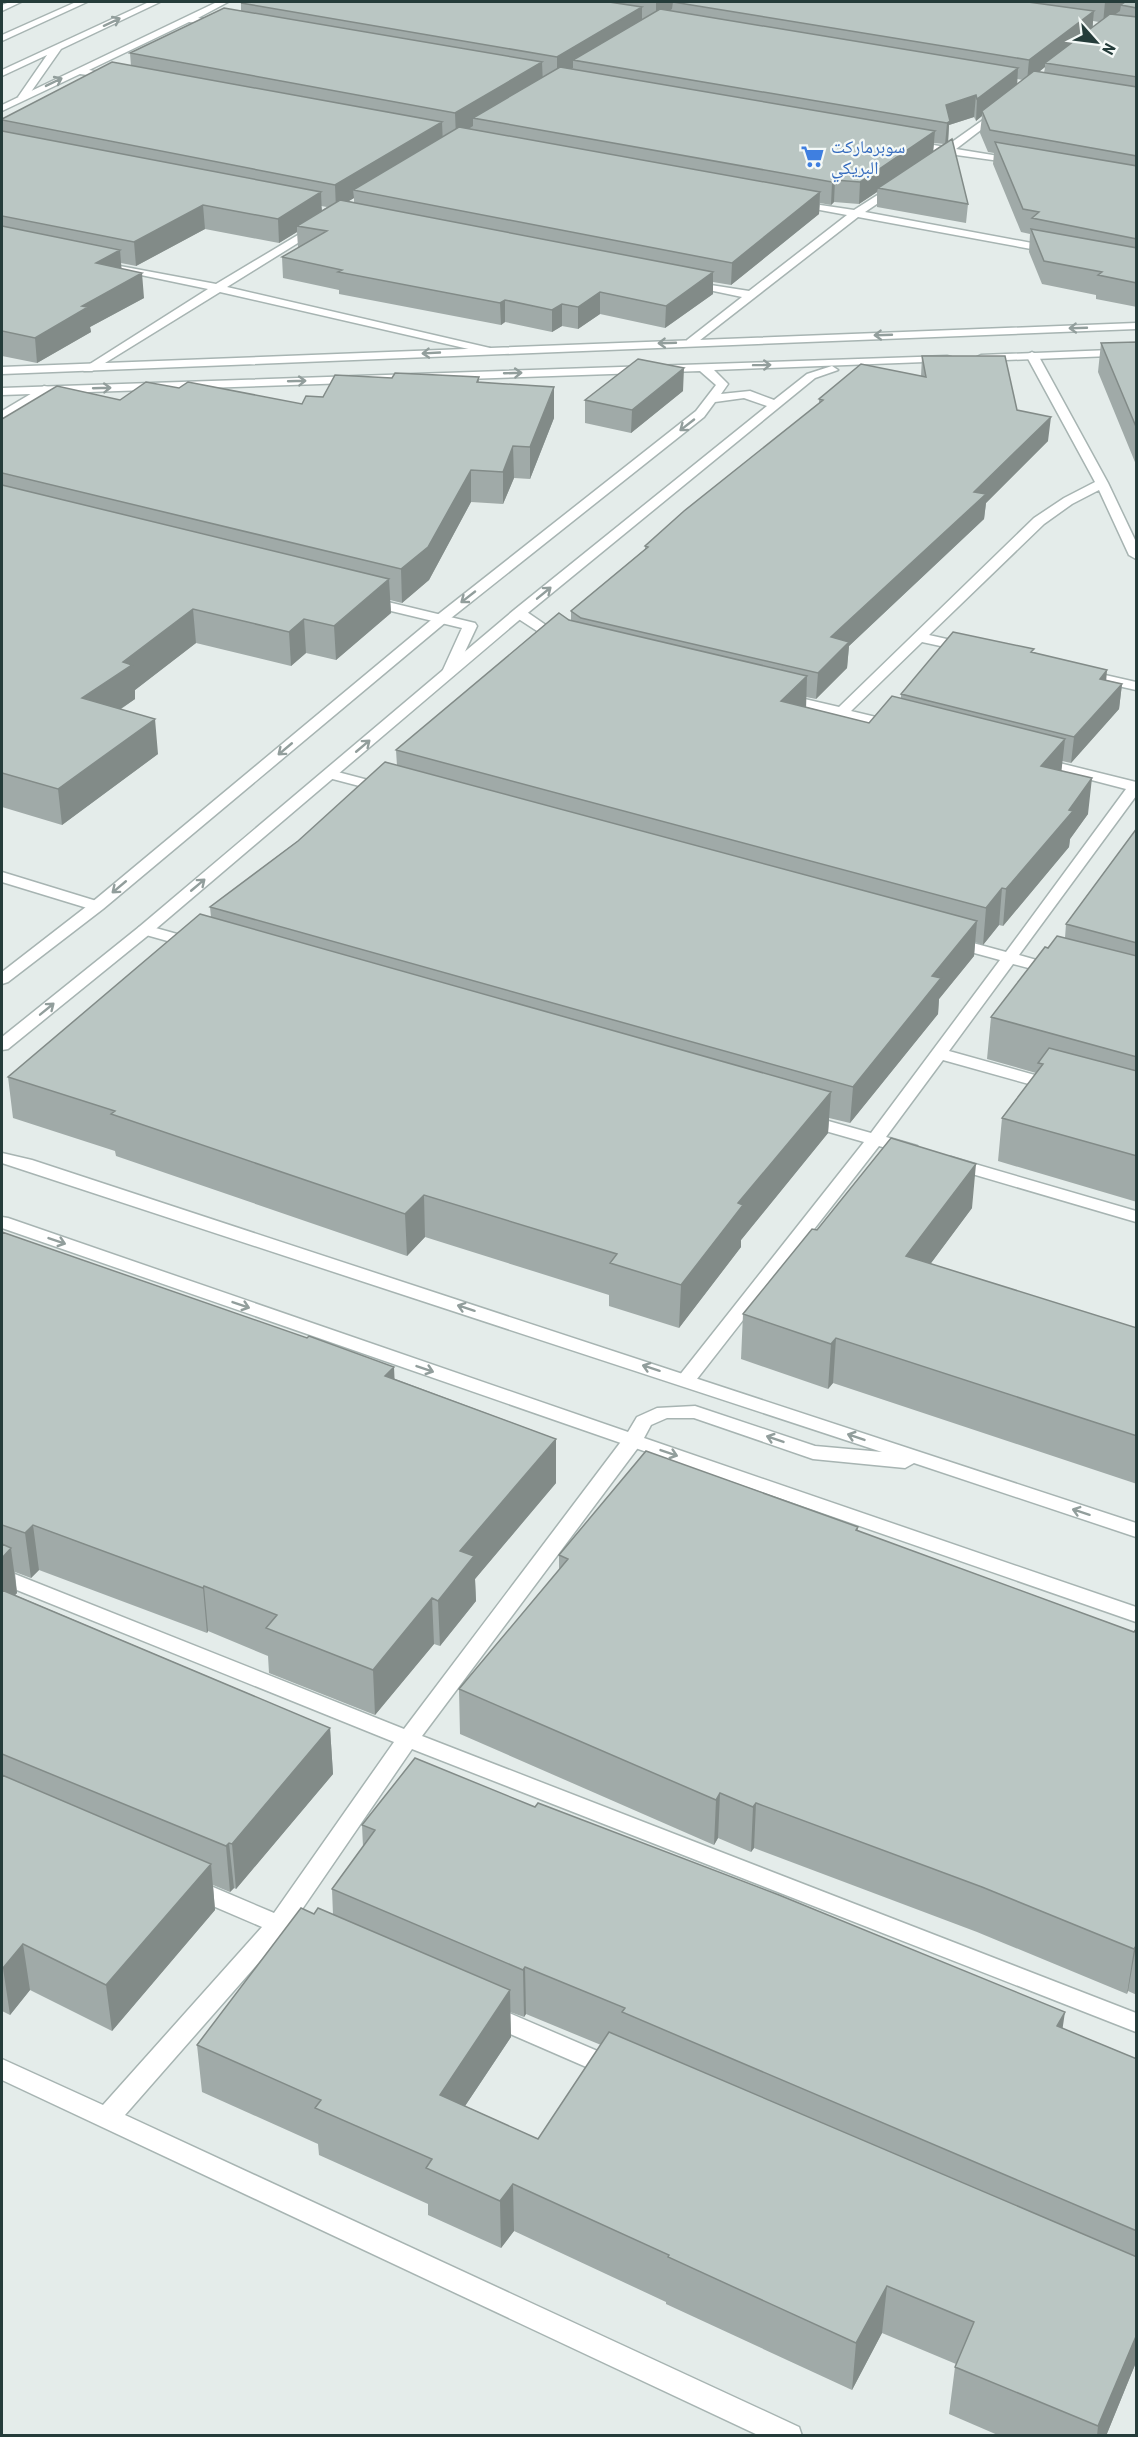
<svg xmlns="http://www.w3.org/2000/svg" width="1138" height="2437" viewBox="0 0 1138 2437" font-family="'Roboto Condensed','Noto Naskh Arabic',sans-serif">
<rect width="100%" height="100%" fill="#e4ecea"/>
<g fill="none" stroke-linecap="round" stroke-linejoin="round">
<defs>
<path id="minor" d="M10 2H21L2 11V5Z
M217 2H228L198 18 225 22V26L189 22 89 70 118 75V79L80 74 2 111V105Z
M1000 108 1005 111 1003 113 956 149 1017 159 1022 162 1021 164 949 154 942 157 937 154 939 152 906 144 911 141 945 147Z
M898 182 903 185 902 187 865 212 1053 247 1058 250 1053 253 858 217 695 344H687V340L742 297 685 285V281L749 291 847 215 793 205V201L854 210Z
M318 223 322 224V228L227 287 490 348V352L486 353 220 292 92 371H84L82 369 208 289 93 265V261L216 284Z
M1032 352 1038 355 1108 483 1136 542V559L1129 555 1099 490 1072 504 1044 524 929 635 973 645 975 648 973 651 968 652 922 642 851 711 901 723 903 726 901 729 896 730 778 701 776 698 778 695 783 694 839 707 1034 518 1064 498 1095 482 1026 355Z
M44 386 48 387V393L2 419V411Z
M367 597 475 623 477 626 454 675 449 676 442 672 462 628 362 604 360 601 362 598Z
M519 609 524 610 569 641 567 644H557L514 616 512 613Z
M1083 670 1136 682V690L1078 677 1076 674Z
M1039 758 1136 782V796L1019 955 1061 967 1063 970 1061 973 1055 975 1013 964 949 1051 1060 1082 1063 1086 1060 1090 1054 1091 943 1060 886 1137 917 1146 920 1150 917 1154 911 1155 879 1146 693 1384 686 1386 679 1384 676 1380 679 1376 864 1142 801 1124 798 1120 801 1116 807 1115 871 1133 1000 960 945 945 943 942 945 939 951 937 1006 952 1126 789 1034 765 1032 762 1034 759Z
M330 770 391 786 393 789 386 793 325 777 323 774Z
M2 872 103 903 105 906 97 911 2 882Z
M145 925 202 941 204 944 196 949 139 933 137 930 139 927Z
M951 1157 1136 1211V1222L945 1166 942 1162 945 1158Z
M633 1434 640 1435 643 1440 640 1445 422 1736 1136 2013V2032L412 1749 294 1921 316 1931 320 1937 316 1943 308 1946 282 1936 125 2115 799 2427 802 2436H760L2 2080V2059L103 2105 262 1927 185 1894 182 1888 185 1882 193 1879 201 1882 274 1913 394 1742 2 1584V1569L404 1729 626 1435Z
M488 2004 623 2062 626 2069 623 2076 614 2079 480 2021 476 2014 480 2007Z"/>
<path id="tertiary" d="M76 2H87L2 41V35Z
M149 2H160L61 49 26 99 18 97 47 55 2 76V70Z
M1136 323V329L2 374V367Z
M1136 349V355L981 361 975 358 981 355Z
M947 356 951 357V361L714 370 728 384 721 394 750 391 774 400 807 374 832 366 838 370 815 378 524 616 151 933 8 1049 2 1050V1037L139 927 514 610 767 406 744 398 715 402 704 417 446 622 103 909 8 982 2 984V972L91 903 436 616 696 411 716 385 700 371 2 395V388Z
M2 1153 32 1160 1136 1523V1537L914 1463 905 1468 813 1459 694 1418H667L651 1425 644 1438 1136 1607V1622L2 1228V1217L8 1218 628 1432 637 1417 657 1408 695 1406 815 1446 882 1452 2 1163Z"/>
</defs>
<use href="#minor" stroke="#a7b4b2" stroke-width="3"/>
<use href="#tertiary" stroke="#a7b4b2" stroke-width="3"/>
<use href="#minor" fill="#fff" fill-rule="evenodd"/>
<use href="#tertiary" fill="#fff" fill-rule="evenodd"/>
</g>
<path fill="#a0aaa8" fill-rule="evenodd" d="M245 2H1137V307L1096 299V295L1042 284 1029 252 1030 234 1021 232 993 164 994 153 988 152 980 133 982 116 976 121 974 117 949 125 948 142 968 204 966 223 877 207V192L859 204 834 202 831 205 820 203 819 214 731 285 713 282V294L665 328 600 314 578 329 562 326 552 332 505 322 501 325 339 294V290L283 278 282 257 299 247H298L297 232 279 243 205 229 136 266 121 263V268L144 298 90 327 91 332 37 363 2 356V119L131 66 130 53 241 11V3ZM1093 21 1099 22 1093 27ZM1045 67 1044 73 1039 72ZM1017 79 1023 80 1017 85ZM934 143 944 144 933 151ZM354 198V202L348 201ZM321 206 327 207 322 210Z
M1137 342V467L1098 372 1101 343Z
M922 356 1017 410 1048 441 986 503 984 519 849 646 847 668 816 699 806 697V707L869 723 901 698V694L1034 652 1106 680 1122 684 1119 709 1071 763 1062 761 1061 771 1088 814 1070 839 1069 847 1003 926 999 925 983 945 975 942 974 956 939 999 938 1014 850 1123 829 1118 828 1133 741 1240V1247L679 1328 609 1306V1295L425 1237 407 1256 116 1156 115 1151 13 1118 8 1077 211 917 210 907 397 766 396 750 571 621V611L645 549V546L819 403V399L921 376Z
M479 377V382L554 418 530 479 514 478 503 504 471 502 429 580 402 603 390 600 391 613 336 660 306 653 291 666 196 643 135 690V699L121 709 158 754 62 825 2 807V419L120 400 179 388 302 404 392 378Z
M683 391 631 433 585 423V400Z
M1137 828V1202L998 1161 1002 1118 1036 1073 987 1059 991 1017 1065 938 1066 924Z
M972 1208 930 1264 1137 1328V1484L833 1383 828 1389 741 1359 743 1314 817 1230Z
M2 1232 556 1439V1483L475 1579 476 1601 440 1646 434 1644 375 1715 269 1673 268 1656 208 1631 207 1633 39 1570 31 1578 15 1572 17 1593 15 1595 330 1728 333 1774 236 1889 234 1888 230 1892 213 1885 215 1910 112 2031 30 1990 10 2015 2 2011Z
M858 1527V1531L1134 1632 1137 1628V1995L1128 1991 1127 1994 977 1932 754 1848 751 1852 718 1838 714 1845 460 1734 459 1689 559 1571V1555Z
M362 1825 1062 2028 1137 2059V2360L1106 2436H1000L949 2414 955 2367 956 2364 882 2333 852 2390 666 2304V2302L514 2231 501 2248 428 2215V2204L319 2155 318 2144 202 2092 197 2045 314 1914 333 1915 332 1889 363 1847ZM510 2012 524 2017 526 2014 601 2045 538 2139 465 2106 511 2037Z"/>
<path fill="#828b88" d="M656 2H673L672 9 656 19Z
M1105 2H1133L1121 5 1120 11 1103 23Z
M642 7V27L573 60V68L557 78V57Z
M1094 11 1092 31 1045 63V67L1027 81 1029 60Z
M542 62 543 85 473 118V126L456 137 455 113Z
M1018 68 1017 89 982 111V116L976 121 977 99Z
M976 95 974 117 949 125 948 143 945 145 947 123 946 105Z
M442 122 443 145 353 190 354 198 336 209 335 185Z
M935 131 933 153 878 188 877 192 859 204 860 182Z
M835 180 834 202 831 205 832 182Z
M321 192 322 216 297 226V232L279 243 278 219Z
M820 192 819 214 731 285 732 263Z
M203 205 205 229 136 266 134 242Z
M120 250 122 274 96 263Z
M713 272V294L665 328 666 306Z
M142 273 144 298 90 327 91 332 37 363 35 338 82 306Z
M600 292V314L578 329V307Z
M505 300V322L501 325 500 303Z
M562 304V326L552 332V310Z
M684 368 683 391 631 433 632 410Z
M554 387V418L530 479V447Z
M1051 417 1048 441 986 503 984 519 849 646 847 668 816 699 818 673 831 637 974 492Z
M513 446 514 478 503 504V472Z
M471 470V502L429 580 402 603 401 569Z
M389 579 391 613 336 660 334 626Z
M193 609 196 643 135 690V699L85 733 82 698 123 662Z
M304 619 306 653 291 666 289 632Z
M1107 670 1105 696 1100 679Z
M807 676 806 710 781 701Z
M1122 684 1119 709 1071 763 1074 737Z
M155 719 158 754 62 825 58 789Z
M1065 739 1061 775 1041 766Z
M1092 778 1088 814 1070 839 1069 847 1003 926 1006 889Z
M1002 888 999 925 983 945 986 908Z
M977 921 974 956 939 999 938 1014 850 1123 853 1087 932 976Z
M831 1092 828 1133 741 1240V1247L679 1328 681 1285 738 1203Z
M976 1164 972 1208 903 1301 906 1256Z
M424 1195 425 1237 407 1256 405 1214Z
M836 1338 833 1383 828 1389 831 1344Z
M394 1367 396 1411 385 1376Z
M556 1439V1483L475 1579 476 1601 440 1646 438 1601 460 1551Z
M33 1525 39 1570 31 1578 25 1533Z
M11 1548 17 1593 2 1609V1558Z
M204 1586 208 1631 207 1633 203 1588Z
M432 1598 434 1644 375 1715 373 1670Z
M330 1728 333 1774 236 1889 232 1844Z
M720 1793 718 1838 714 1845 716 1800Z
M756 1803 754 1848 751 1852 753 1807Z
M229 1843 234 1888 230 1892 226 1846Z
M211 1864 215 1910 112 2031 106 1985Z
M23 1944 30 1990 10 2015 3 1968Z
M1136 1946 1128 1991 1127 1994 1134 1949Z
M525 1967 526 2014 524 2017 523 1970Z
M510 1990 511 2037 441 2142 440 2095Z
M1065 2012 1058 2059 1057 2026Z
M513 2184 514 2231 501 2248 500 2201Z
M887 2286 882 2333 852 2390 856 2343Z
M1137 2334V2360L1106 2436H1097L1098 2426Z"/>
<path fill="#bac6c3" stroke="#828b88" stroke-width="1.5" d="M245 2H609L642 7 557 57 241 3Z
M673 2H1028L1094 11 1029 60Z
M1125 2H1137V8L1121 5Z
M224 8 542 62 455 113 130 53Z
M660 9 1018 68 977 99 976 95 946 105 950 121 947 123 573 60Z
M1110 14 1137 17V77L1045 63Z
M112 62 442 122 335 185 2 120V119Z
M560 67 935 131 860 182 835 180 832 182 473 118Z
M1034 71 1137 87V156L990 130 982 111Z
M459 127 820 192 732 263 353 190Z
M2 131 321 192 278 219 203 205 134 242 2 216Z
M952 139 968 204 878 188Z
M995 142 1137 166V239L1032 218 1039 212 1023 209Z
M340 200 713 272 666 306 600 292 578 307 562 304 552 310 505 300 500 303 338 272 342 270 282 257 327 231 297 226Z
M2 226 120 250 96 263 142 273 82 306 88 307 35 338 2 331Z
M1031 229 1137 248V283L1098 275 1102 272 1044 261Z
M1137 342V429L1101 343Z
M922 356H1005L1017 410 1051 417 974 492 986 494 831 637 849 642 818 673 581 618 571 611 648 547 645 546 684 511 823 400 819 399 861 364 926 377Z
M638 359 684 368 632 410 585 400Z
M395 373 479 377 477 382 554 387 530 447 513 446 503 472 471 470 428 547 401 569 2 473V419L57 386 120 400 146 382 179 388 188 382 302 404 306 396 323 397 335 375 392 378Z
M2 485 389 579 334 626 304 619 289 632 193 609 123 662 132 665 82 698 155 719 58 789 2 773Z
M559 613 569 620 807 676 781 701 869 723 892 696 1065 739 1041 766 1092 778 1069 810 1073 811 1006 889 1002 888 986 908 396 750Z
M953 632 1034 649 1031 652 1107 670 1100 679 1122 684 1074 737 901 694Z
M385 762 977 921 932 976 941 978 853 1087 210 907 298 841Z
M1137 828V943L1066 924Z
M200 914 831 1092 738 1203 743 1205 681 1285 610 1263 617 1254 424 1195 405 1214 111 1114 115 1111 8 1077Z
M1057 936 1137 956V1057L991 1017 1045 947 1048 948Z
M1049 1048 1137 1071V1156L1002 1118 1043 1064 1038 1063Z
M891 1138 976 1164 906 1256 1137 1328V1436L836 1338 831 1344 743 1314 812 1229 817 1230Z
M2 1232 307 1338 309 1336 394 1367 385 1376 556 1439 460 1551 474 1556 438 1601 432 1598 373 1670 266 1628 277 1615 204 1586 203 1588 33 1525 25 1533 2 1525Z
M646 1451 858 1527 856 1530 1134 1632 1137 1628V1947L1136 1946 1134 1949 982 1887 756 1803 753 1807 720 1793 716 1800 459 1689 568 1559 559 1555Z
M2 1544 11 1548 2 1558Z
M2 1590 330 1728 232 1844 229 1843 226 1846 2 1754Z
M415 1758 535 1807 538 1803 779 1895 1065 2012 1057 2026 1137 2059V2231L622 2012 625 2008 525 1967 523 1970 332 1889 375 1830 362 1825Z
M2 1775 211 1864 106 1985 23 1944 3 1968H2Z
M301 1908 314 1914 318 1908 510 1990 440 2095 538 2139 609 2032 1137 2257V2334L1098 2426 955 2367 974 2322 887 2286 856 2343 668 2257 669 2255 513 2184 500 2201 426 2168 432 2159 315 2108 321 2100 197 2045Z"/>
<defs><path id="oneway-shaft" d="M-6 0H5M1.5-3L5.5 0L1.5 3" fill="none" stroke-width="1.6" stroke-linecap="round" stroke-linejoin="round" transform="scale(1.5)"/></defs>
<g stroke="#929e9c">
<use href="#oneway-shaft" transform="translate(112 22) rotate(-25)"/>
<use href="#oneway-shaft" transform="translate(54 82) rotate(-26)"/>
<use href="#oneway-shaft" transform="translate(1078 328) rotate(178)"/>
<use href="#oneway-shaft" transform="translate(883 335) rotate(178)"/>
<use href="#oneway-shaft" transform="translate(667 343) rotate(178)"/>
<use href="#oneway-shaft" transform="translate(431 353) rotate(177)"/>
<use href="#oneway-shaft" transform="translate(762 365) rotate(-1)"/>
<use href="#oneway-shaft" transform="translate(513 373) rotate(-2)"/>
<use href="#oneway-shaft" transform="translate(297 381) rotate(-2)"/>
<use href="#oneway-shaft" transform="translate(102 388) rotate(-2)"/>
<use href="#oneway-shaft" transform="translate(687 425) rotate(142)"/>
<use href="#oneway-shaft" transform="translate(544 593) rotate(-39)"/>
<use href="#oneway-shaft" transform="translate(468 597) rotate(142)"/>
<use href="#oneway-shaft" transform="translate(363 746) rotate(-40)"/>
<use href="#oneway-shaft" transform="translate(285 749) rotate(140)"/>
<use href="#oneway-shaft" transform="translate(198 885) rotate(-40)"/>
<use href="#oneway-shaft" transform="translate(119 887) rotate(140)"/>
<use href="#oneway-shaft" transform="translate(47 1009) rotate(-39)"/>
<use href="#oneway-shaft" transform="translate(57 1241) rotate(19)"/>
<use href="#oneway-shaft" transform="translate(241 1305) rotate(19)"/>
<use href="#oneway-shaft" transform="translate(466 1308) rotate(-162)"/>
<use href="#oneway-shaft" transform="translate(651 1368) rotate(-162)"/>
<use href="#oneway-shaft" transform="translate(425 1369) rotate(19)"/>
<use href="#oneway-shaft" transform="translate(856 1437) rotate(-161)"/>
<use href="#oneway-shaft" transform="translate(775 1439) rotate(-161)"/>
<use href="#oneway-shaft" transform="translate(669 1453) rotate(19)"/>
<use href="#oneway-shaft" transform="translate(1081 1512) rotate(-162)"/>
</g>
<defs>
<symbol id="supermarket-bare" viewBox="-9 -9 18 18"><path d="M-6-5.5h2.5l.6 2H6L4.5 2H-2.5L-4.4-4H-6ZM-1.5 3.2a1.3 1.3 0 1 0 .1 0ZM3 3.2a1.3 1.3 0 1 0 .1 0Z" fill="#3f7fe0" stroke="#f4f9f7" stroke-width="2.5" paint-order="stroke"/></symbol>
</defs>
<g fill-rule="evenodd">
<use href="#supermarket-bare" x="796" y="140" width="33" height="33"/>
</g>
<g text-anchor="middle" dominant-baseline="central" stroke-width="4.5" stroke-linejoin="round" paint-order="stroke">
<g font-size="18" fill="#366cbe" stroke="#f4f9f7" text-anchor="start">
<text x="831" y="146">سوبرماركت<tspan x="831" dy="21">البريكي</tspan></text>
</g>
</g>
<rect width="1138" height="2437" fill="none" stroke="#253c3a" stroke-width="6"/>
<g transform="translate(1096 42) rotate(118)" stroke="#f4f9f7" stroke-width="4.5" paint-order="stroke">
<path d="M0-4.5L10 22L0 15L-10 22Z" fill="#253c3a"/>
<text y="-9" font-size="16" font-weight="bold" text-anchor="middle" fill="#253c3a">N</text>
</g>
</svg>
